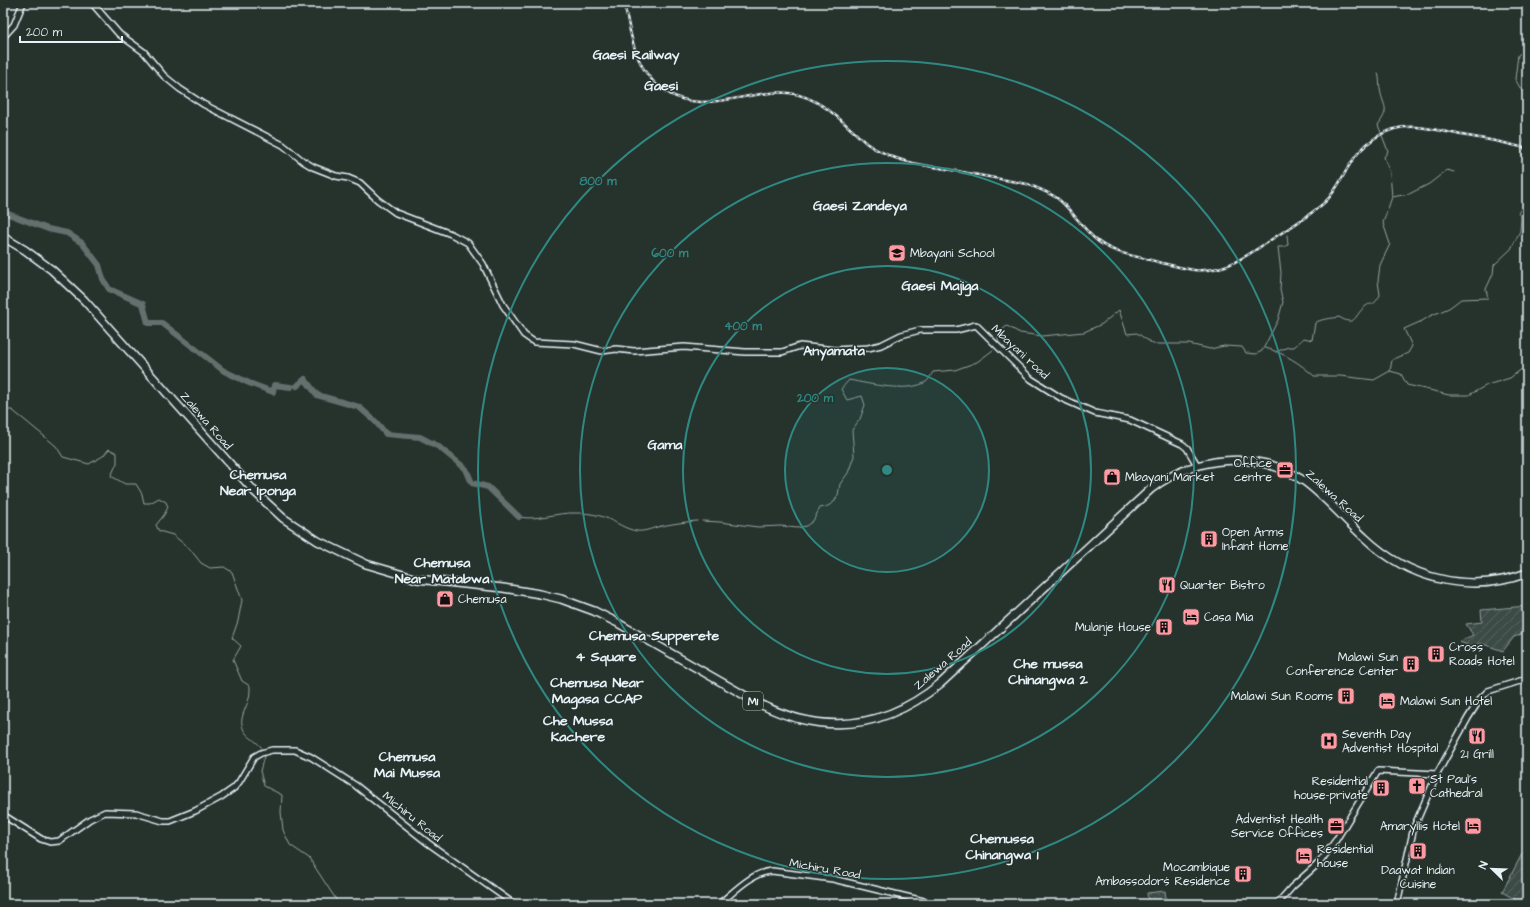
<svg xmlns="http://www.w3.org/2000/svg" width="1530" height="907" viewBox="0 0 1530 907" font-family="'Architects Daughter',sans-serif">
<defs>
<pattern id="park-dots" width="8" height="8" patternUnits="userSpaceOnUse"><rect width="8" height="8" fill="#3e4b47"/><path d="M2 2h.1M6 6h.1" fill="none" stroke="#5a6562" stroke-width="1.8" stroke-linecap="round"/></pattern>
<pattern id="garden-furrows" width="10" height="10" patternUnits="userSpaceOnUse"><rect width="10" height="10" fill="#3e4b47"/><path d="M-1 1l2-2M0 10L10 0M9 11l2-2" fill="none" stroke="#5a6562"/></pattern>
</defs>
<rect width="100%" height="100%" fill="#26332d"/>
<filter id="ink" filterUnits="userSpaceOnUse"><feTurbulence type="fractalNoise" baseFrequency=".025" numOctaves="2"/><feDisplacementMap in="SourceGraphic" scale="8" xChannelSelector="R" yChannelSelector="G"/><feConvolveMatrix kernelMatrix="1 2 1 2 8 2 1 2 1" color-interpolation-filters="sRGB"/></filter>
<g filter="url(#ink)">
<path fill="url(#park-dots)" stroke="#939ea0" d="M1165 891 1166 899 1148 901 1147 893Z"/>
<path fill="url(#garden-furrows)" stroke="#939ea0" d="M1527 606V627L1520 635 1514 637 1503 651 1480 643 1474 647 1459 642 1473 635 1466 624 1482 622 1481 610Z
M1522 854 1527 857V904H1523L1502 892Z"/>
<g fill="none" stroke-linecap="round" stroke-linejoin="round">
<path stroke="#98a3a5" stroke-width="1" d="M1527 48 1518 55 1515 79 1525 96 1527 105
M1527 135C1520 144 1520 157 1527 167
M1392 197 1409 194 1429 184 1447 170 1454 172
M998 343V333L1007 326 1020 333 1042 336 1084 332 1102 324 1119 310 1127 334 1137 333 1153 344H1189L1210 349 1224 346 1242 347 1246 353 1256 354 1262 351 1278 320 1283 302 1280 290 1281 273 1278 247H1283L1288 245 1287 235
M1265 348C1283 352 1301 364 1314 376H1340L1374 380 1390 371 1401 374 1407 385 1438 392
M1276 352 1288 347H1294L1304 338 1312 340 1315 323C1323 318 1330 319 1339 317 1357 328 1354 314 1366 306 1370 303 1368 305 1372 304 1376 303 1378 298 1380 295L1378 281 1380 265 1390 244 1383 223 1392 197 1390 173 1384 157 1388 151 1378 125C1391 107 1383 108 1380 89 1379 83 1380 79 1378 73
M1390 371 1392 360 1408 353 1412 346 1404 329 1422 321 1430 316 1449 308 1461 299 1488 298 1486 289 1493 274 1494 265 1511 249 1520 231 1521 217 1518 213 1525 203C1522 196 1523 183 1527 175
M1440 393 1449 395H1469L1487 385 1510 378 1523 368 1527 369
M3 410H12L27 422 56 446 63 457 89 464 103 456 109 449 117 453V463L111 476 125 484H136L142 494 144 503H150L159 498 166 502 168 507 164 515 156 525 159 531 173 535 190 549 201 563 210 568 224 567 232 572 242 600 238 621 232 638 241 646 233 660 242 681 250 686C250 690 250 694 249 698 246 710 237 720 245 732 250 739 259 742 263 750
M519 517C539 521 556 512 576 513 586 513 596 514 606 518 617 522 624 529 637 531 643 532 651 529 657 527 671 524 683 522 697 521
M702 521 720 522 758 527 781 526 797 528 806 526 813 521 820 508 828 506 834 502 838 495 840 484 848 473 854 456 852 430 860 419 865 405 862 396 847 400 841 389 849 380C870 384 907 393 926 382 929 380 931 375 933 372L955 370 977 362 993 350
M265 753 260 771 264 786 282 795 281 812 283 830 290 845 309 858 339 904"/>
<path stroke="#636f6d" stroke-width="6" d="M3 212 48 229 67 233 82 243 99 265 103 279 109 289 143 304 148 323H162L224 371 249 383 273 392 274 385 291 387
M297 386 305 379 317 395 359 407 376 422 386 434 420 437 439 447 466 469 472 483 488 487 519 517"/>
<defs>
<path id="minor" d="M92 3 119 34 144 52 164 76 180 89 203 104 283 145 303 161 313 167 336 176 348 178 360 183 378 200 396 213 451 234 468 243 483 264 503 305 524 335 534 342 574 344 602 351 616 349 634 351 684 347 745 352H782L800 346 835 350 868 348 881 345 901 335 920 330H956L976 325 1031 379 1061 398 1095 413 1130 420 1182 444 1187 448 1197 465
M3 37 14 25 23 3
M3 815 41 839 50 842 59 841 90 819 105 812 136 813 163 821H170L195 811 221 797 234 788 239 782 254 757 261 753 272 750H295L311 757 355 785 428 843 514 904
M719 904C734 892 752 872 772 871L833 879 936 904
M1277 904 1292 887 1320 862 1336 840 1378 771 1437 774
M1397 904 1414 827 1437 774 1468 718 1480 699 1488 691 1523 680 1527 677"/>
<path id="highway" d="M3 237 25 250 52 270 84 300 255 492 283 518 318 541 366 564 417 579 503 588 540 594 561 599 594 611 616 622 758 703C823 736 884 730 941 683L1151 489C1195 456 1257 449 1304 481 1326 497 1344 519 1364 537 1408 579 1469 595 1527 573"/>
</defs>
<use href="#minor" stroke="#e8f1f8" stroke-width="8"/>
<use href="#highway" stroke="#e8f1f8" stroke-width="10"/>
<use href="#minor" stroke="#26332d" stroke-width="5"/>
<use href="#highway" stroke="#26332d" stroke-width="7"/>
<defs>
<path id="rail" d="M624 3C631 34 634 69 662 89 701 118 746 89 789 93 815 96 835 114 853 131 858 135 863 141 869 145 874 149 882 152 888 155 906 163 927 166 946 169 973 174 1000 179 1027 184 1037 188 1048 192 1057 198 1071 209 1081 226 1094 238 1111 254 1137 256 1158 262 1170 265 1182 268 1194 270 1221 272 1239 261 1260 247 1282 232 1306 219 1325 202 1340 188 1345 167 1359 152 1368 142 1380 133 1394 129 1416 123 1441 131 1462 135 1484 139 1506 142 1527 149"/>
</defs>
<use href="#rail" stroke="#e8f1f8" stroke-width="2.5"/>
<use href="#rail" stroke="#26332d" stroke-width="1" stroke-dasharray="3" stroke-linecap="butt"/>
</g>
</g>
<circle cx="887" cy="470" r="102" fill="#308883" fill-opacity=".12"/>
<g fill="none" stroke="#308883" stroke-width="2">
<circle cx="887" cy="470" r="102"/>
<circle cx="887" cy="470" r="204"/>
<circle cx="887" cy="470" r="307"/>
<circle cx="887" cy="470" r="409"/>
</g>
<defs>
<symbol id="school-square" viewBox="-11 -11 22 22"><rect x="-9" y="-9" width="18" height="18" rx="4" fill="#ff9aa2" stroke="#26332d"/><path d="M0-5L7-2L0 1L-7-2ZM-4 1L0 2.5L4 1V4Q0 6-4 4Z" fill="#111"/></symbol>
<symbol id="office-square" viewBox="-11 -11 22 22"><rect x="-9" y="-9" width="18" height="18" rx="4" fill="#ff9aa2" stroke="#26332d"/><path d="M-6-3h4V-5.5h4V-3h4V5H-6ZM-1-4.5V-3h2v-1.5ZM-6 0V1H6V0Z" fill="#111"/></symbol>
<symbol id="shop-square" viewBox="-11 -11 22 22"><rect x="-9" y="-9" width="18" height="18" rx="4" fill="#ff9aa2" stroke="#26332d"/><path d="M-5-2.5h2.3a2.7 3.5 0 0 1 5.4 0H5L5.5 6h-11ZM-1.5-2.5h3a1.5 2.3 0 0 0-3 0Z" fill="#111"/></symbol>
<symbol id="building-square" viewBox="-11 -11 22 22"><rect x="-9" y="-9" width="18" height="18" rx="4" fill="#ff9aa2" stroke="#26332d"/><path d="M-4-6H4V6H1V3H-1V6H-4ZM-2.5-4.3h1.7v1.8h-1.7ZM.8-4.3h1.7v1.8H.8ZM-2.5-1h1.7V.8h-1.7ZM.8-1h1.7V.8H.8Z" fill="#111"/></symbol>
<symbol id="restaurant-square" viewBox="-11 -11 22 22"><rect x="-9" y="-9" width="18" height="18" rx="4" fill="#ff9aa2" stroke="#26332d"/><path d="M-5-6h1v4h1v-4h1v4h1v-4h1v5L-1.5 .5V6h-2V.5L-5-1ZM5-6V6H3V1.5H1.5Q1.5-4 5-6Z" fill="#111"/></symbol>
<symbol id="hotel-square" viewBox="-11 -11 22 22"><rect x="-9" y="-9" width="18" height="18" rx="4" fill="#ff9aa2" stroke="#26332d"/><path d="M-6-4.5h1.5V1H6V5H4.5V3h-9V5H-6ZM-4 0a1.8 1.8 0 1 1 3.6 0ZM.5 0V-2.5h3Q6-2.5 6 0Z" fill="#111"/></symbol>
<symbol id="hospital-square" viewBox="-11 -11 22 22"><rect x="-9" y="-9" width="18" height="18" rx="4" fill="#ff9aa2" stroke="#26332d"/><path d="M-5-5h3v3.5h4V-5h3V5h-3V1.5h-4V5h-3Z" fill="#111"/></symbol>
<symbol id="church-square" viewBox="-11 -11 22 22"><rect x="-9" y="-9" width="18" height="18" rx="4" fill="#ff9aa2" stroke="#26332d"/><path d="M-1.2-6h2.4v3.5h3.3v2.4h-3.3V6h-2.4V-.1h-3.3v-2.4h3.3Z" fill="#111"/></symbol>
</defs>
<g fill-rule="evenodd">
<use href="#school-square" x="887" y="243" width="20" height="20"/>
<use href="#office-square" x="1275" y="460" width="20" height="20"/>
<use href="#shop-square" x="1102" y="467" width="20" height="20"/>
<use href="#building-square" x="1199" y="529" width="20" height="20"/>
<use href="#restaurant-square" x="1157" y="575" width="20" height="20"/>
<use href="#shop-square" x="435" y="589" width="20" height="20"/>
<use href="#hotel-square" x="1181" y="607" width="20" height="20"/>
<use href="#building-square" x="1154" y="617" width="20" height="20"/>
<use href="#building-square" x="1426" y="644" width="20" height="20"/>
<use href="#building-square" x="1401" y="654" width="20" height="20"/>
<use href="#building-square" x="1336" y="686" width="20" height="20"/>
<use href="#hotel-square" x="1377" y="691" width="20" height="20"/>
<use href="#restaurant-square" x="1467" y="726" width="20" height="20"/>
<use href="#hospital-square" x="1319" y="731" width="20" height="20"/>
<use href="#church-square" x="1407" y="776" width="20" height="20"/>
<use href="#building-square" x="1371" y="778" width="20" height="20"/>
<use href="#office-square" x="1326" y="816" width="20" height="20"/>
<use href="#hotel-square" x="1463" y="816" width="20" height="20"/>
<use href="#building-square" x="1408" y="841" width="20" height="20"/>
<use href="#hotel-square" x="1294" y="846" width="20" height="20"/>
<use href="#building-square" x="1233" y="864" width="20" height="20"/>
</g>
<g text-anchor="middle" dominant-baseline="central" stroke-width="3" stroke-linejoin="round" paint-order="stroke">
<rect fill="#26332d" stroke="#aeb8bb" stroke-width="1" x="743" y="692" width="20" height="18" rx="3"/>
<g font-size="11" font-weight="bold" fill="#e8f1f8">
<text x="753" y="701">M1</text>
</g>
<g font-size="12" fill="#e8f1f8" stroke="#26332d" text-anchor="start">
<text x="910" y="253">Mbayani School</text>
<text x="1272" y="463" text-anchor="end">Office<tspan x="1272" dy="14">centre</tspan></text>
<text x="1125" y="477">Mbayani Market</text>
<text x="1222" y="532">Open Arms<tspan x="1222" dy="14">Infant Home</tspan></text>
<text x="1180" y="585">Quarter Bistro</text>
<text x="458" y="599">Chemusa</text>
<text x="1204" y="617">Casa Mia</text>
<text x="1151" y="627" text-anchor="end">Mulanje House</text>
<text x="1449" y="647">Cross<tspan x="1449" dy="14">Roads Hotel</tspan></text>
<text x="1398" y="657" text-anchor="end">Malawi Sun<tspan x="1398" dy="14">Conference Center</tspan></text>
<text x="1333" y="696" text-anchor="end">Malawi Sun Rooms</text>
<text x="1400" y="701">Malawi Sun Hotel</text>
<text x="1342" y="734">Seventh Day<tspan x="1342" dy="14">Adventist Hospital</tspan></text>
<text x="1477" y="754" text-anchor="middle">21 Grill</text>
<text x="1430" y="779">St Paul's<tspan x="1430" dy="14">Cathedral</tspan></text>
<text x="1368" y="781" text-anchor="end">Residential<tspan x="1368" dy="14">house-private</tspan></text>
<text x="1323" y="819" text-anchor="end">Adventist Health<tspan x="1323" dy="14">Service Offices</tspan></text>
<text x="1460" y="826" text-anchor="end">Amaryllis Hotel</text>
<text x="1317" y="849">Residential<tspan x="1317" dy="14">house</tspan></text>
<text x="1230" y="867" text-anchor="end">Mocambique<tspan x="1230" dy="14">Ambassodorś Residence</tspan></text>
<text x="1418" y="870" text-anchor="middle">Daawat Indian<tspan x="1418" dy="14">Cuisine</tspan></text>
</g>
<g font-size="12" fill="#e8f1f8" stroke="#26332d">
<text transform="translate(1020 352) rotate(43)">Mbayani road</text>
<text transform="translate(206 421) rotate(49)">Zalewa Road</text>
<text transform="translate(1334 496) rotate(42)">Zalewa Road</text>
<text transform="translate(943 664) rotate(-41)">Zalewa Road</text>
<text transform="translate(412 817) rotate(39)">Michiru Road</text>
<text transform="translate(825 869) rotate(10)">Michiru Road</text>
</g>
<g font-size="14" font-weight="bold" fill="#e8f1f8" stroke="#26332d">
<text x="636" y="55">Gaesi Railway</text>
<text x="661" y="86">Gaesi</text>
<text x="860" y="206">Gaesi Zandeya</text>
<text x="940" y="286">Gaesi Majiga</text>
<text x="834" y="351">Anyamata</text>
<text x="665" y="445">Gama</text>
<text x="258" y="475">Chemusa<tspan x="258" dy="16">Near Iponga</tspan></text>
<text x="442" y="563">Chemusa<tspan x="442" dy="16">Near Matabwa</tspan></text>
<text x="654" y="636">Chemusa Supperete</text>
<text x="606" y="657">4 Square</text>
<text x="1048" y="664">Che mussa<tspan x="1048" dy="16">Chinangwa 2</tspan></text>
<text x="597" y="683">Chemusa Near<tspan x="597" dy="16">Magasa CCAP</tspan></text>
<text x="578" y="721">Che Mussa<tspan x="578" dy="16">Kachere</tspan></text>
<text x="407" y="757">Chemusa<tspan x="407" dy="16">Mai Mussa</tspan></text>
<text x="1002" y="839">Chemussa<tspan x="1002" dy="16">Chinangwa 1</tspan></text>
</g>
</g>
<circle cx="887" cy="470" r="6" fill="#308883" stroke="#26332d" stroke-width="2"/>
<g font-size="12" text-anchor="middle" font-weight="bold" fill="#308883" stroke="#26332d" stroke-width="3" stroke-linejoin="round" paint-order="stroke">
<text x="598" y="185">800 m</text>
<text x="670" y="257">600 m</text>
<text x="743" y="330">400 m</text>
<text x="815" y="402">200 m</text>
</g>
<rect width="1530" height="907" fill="none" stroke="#26332d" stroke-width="16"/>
<rect x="8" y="8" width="1514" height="891" fill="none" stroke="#e8f1f8" stroke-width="1.5" filter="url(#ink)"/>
<g transform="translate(1492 869) rotate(293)" stroke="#26332d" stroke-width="3" paint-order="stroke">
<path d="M0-3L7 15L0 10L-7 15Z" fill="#e8f1f8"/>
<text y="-6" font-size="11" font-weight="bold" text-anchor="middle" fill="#e8f1f8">N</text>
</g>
<path d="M20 36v6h102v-6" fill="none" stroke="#e8f1f8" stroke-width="2"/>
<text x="26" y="36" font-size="12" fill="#e8f1f8" stroke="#26332d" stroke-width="3" paint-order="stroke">200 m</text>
</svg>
